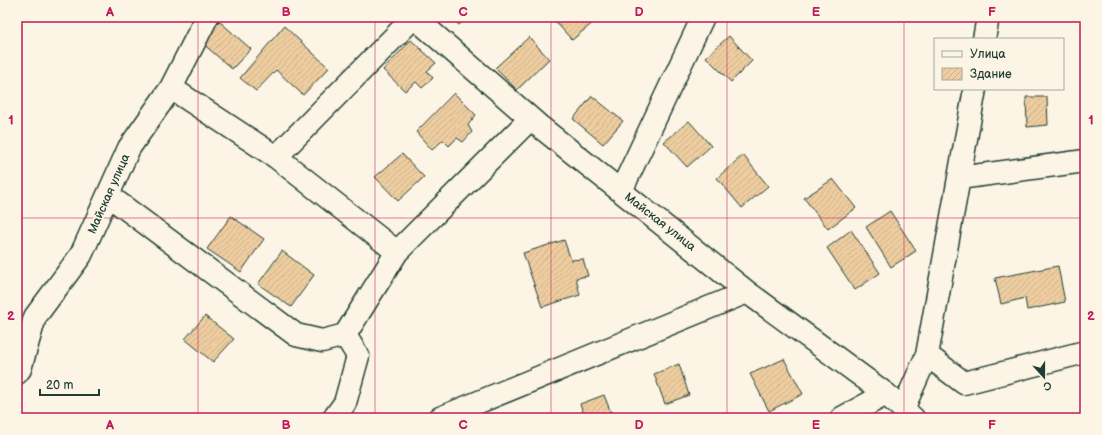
<svg xmlns="http://www.w3.org/2000/svg" width="1102" height="435" viewBox="0 0 1102 435" font-family="'Balsamiq Sans',sans-serif">
<defs>
<pattern id="building-hatch" width="6" height="6" patternUnits="userSpaceOnUse"><rect width="6" height="6" fill="#eecda0"/><path d="M-1 1l2-2M0 6l6-6M5 7l2-2" fill="none" stroke="#ccb18a"/></pattern>
</defs>
<rect width="100%" height="100%" fill="#fcf5e5"/>
<filter id="ink" filterUnits="userSpaceOnUse"><feTurbulence type="fractalNoise" baseFrequency=".025" numOctaves="2"/><feDisplacementMap in="SourceGraphic" scale="8" xChannelSelector="R" yChannelSelector="G"/><feConvolveMatrix kernelMatrix="1 2 1 2 8 2 1 2 1" color-interpolation-filters="sRGB"/></filter>
<g filter="url(#ink)">
<path fill="url(#building-hatch)" stroke="#1f3d34" d="M450 17H468L459 25Z
M557 17H600L572 40 554 20Z
M219 21 251 49 232 69 201 42Z
M284 26 329 68 303 95 276 70 256 91 240 78Z
M729 36 752 61 731 82 706 57Z
M529 37 549 59 517 90 495 68Z
M411 40 436 63 427 71 433 78 422 88 416 82 405 91 383 70Z
M454 93 476 115 468 125 472 132 463 142 457 138 449 146 443 140 432 150 416 132Z
M592 96 623 121 603 144 573 119Z
M1026 97H1047L1048 125 1027 127Z
M689 121 711 146 687 167 664 142Z
M402 154 424 177 398 201 375 177Z
M743 155 768 186 742 208 717 178Z
M833 179 856 208 828 229 804 198Z
M890 211 916 251 891 267 866 227Z
M231 216 264 239 241 272 207 249Z
M851 230 880 273 855 290 827 248Z
M564 240 571 260 583 259 588 276 576 278 580 295 542 307 523 253Z
M282 251 314 275 291 307 258 284Z
M1058 266 1065 302 1027 310 1025 298 1001 304 995 278Z
M205 316 234 339 213 362 185 339Z
M784 359 803 394 769 411 750 374Z
M679 364 689 395 665 404 654 374Z
M604 395 613 418H585L580 404Z"/>
<g fill="none" stroke-linecap="round" stroke-linejoin="round">
<defs>
<path id="minor" d="M414 17 538 125 747 292 886 394 913 418
M984 39 988 17
M171 88 276 157 414 17
M276 157 397 252
M959 178 1085 161
M621 191 703 17
M109 196 296 335 322 341 345 335 397 252 530 119
M927 355 964 383 1085 352
M17 373 20 369 35 317 81 255 129 148 171 88 207 17
M903 409 927 355 975 89
M334 418 345 403 358 356 345 335
M440 418 747 292
M842 418 886 394"/>
</defs>
<use href="#minor" stroke="#1f3d34" stroke-width="25"/>
<use href="#minor" stroke="#fcf5e5" stroke-width="22"/>
</g>
</g>
<path fill="none" stroke="#c2185b" stroke-width="1" stroke-opacity="0.55" d="M198 17V418M375 17V418M551 17V418M727 17V418M904 17V418M17 218H1085"/>
<g text-anchor="middle" dominant-baseline="central" stroke-width="4" stroke-linejoin="round" paint-order="stroke">
<g font-size="12" fill="#1f3d34" stroke="#fcf5e5">
<text transform="translate(109 194) rotate(-66)">Майская улица</text>
<text transform="translate(660 222) rotate(38)">Майская улица</text>
</g>
</g>
<rect width="1102" height="435" fill="none" stroke="#fcf5e5" stroke-width="44"/>
<rect x="934" y="38" width="130" height="52" fill="#fcf5e5" stroke="#a4ab9e"/>
<rect x="942" y="51" width="20" height="6" fill="#fcf5e5" stroke="#a4ab9e"/>
<text x="970" y="58" font-size="12" fill="#1f3d34">Улица</text>
<rect x="942" y="68" width="20" height="12" fill="url(#building-hatch)" stroke="#a4ab9e"/>
<text x="970" y="78" font-size="12" fill="#1f3d34">Здание</text>
<g transform="translate(1044 377) rotate(159)" stroke="#fcf5e5" stroke-width="3" paint-order="stroke">
<path d="M0-3L7 15L0 10L-7 15Z" fill="#1f3d34"/>
<text y="-6" font-size="11" font-weight="bold" text-anchor="middle" fill="#1f3d34">С</text>
</g>
<path d="M40 389v6h59v-6" fill="none" stroke="#1f3d34" stroke-width="2"/>
<text x="46" y="389" font-size="12" fill="#1f3d34" stroke="#fcf5e5" stroke-width="3" paint-order="stroke">20 m</text>
<rect x="22" y="22" width="1058" height="391" fill="none" stroke="#c2185b" stroke-width="1.5"/>
<g font-size="13" text-anchor="middle" font-weight="bold" fill="#c2185b">
<text x="110" y="16">A</text>
<text x="286" y="16">B</text>
<text x="463" y="16">C</text>
<text x="639" y="16">D</text>
<text x="816" y="16">E</text>
<text x="992" y="16">F</text>
<text x="11" y="124">1</text>
<text x="1091" y="124">1</text>
<text x="11" y="320">2</text>
<text x="1091" y="320">2</text>
<text x="110" y="429">A</text>
<text x="286" y="429">B</text>
<text x="463" y="429">C</text>
<text x="639" y="429">D</text>
<text x="816" y="429">E</text>
<text x="992" y="429">F</text>
</g>
</svg>
